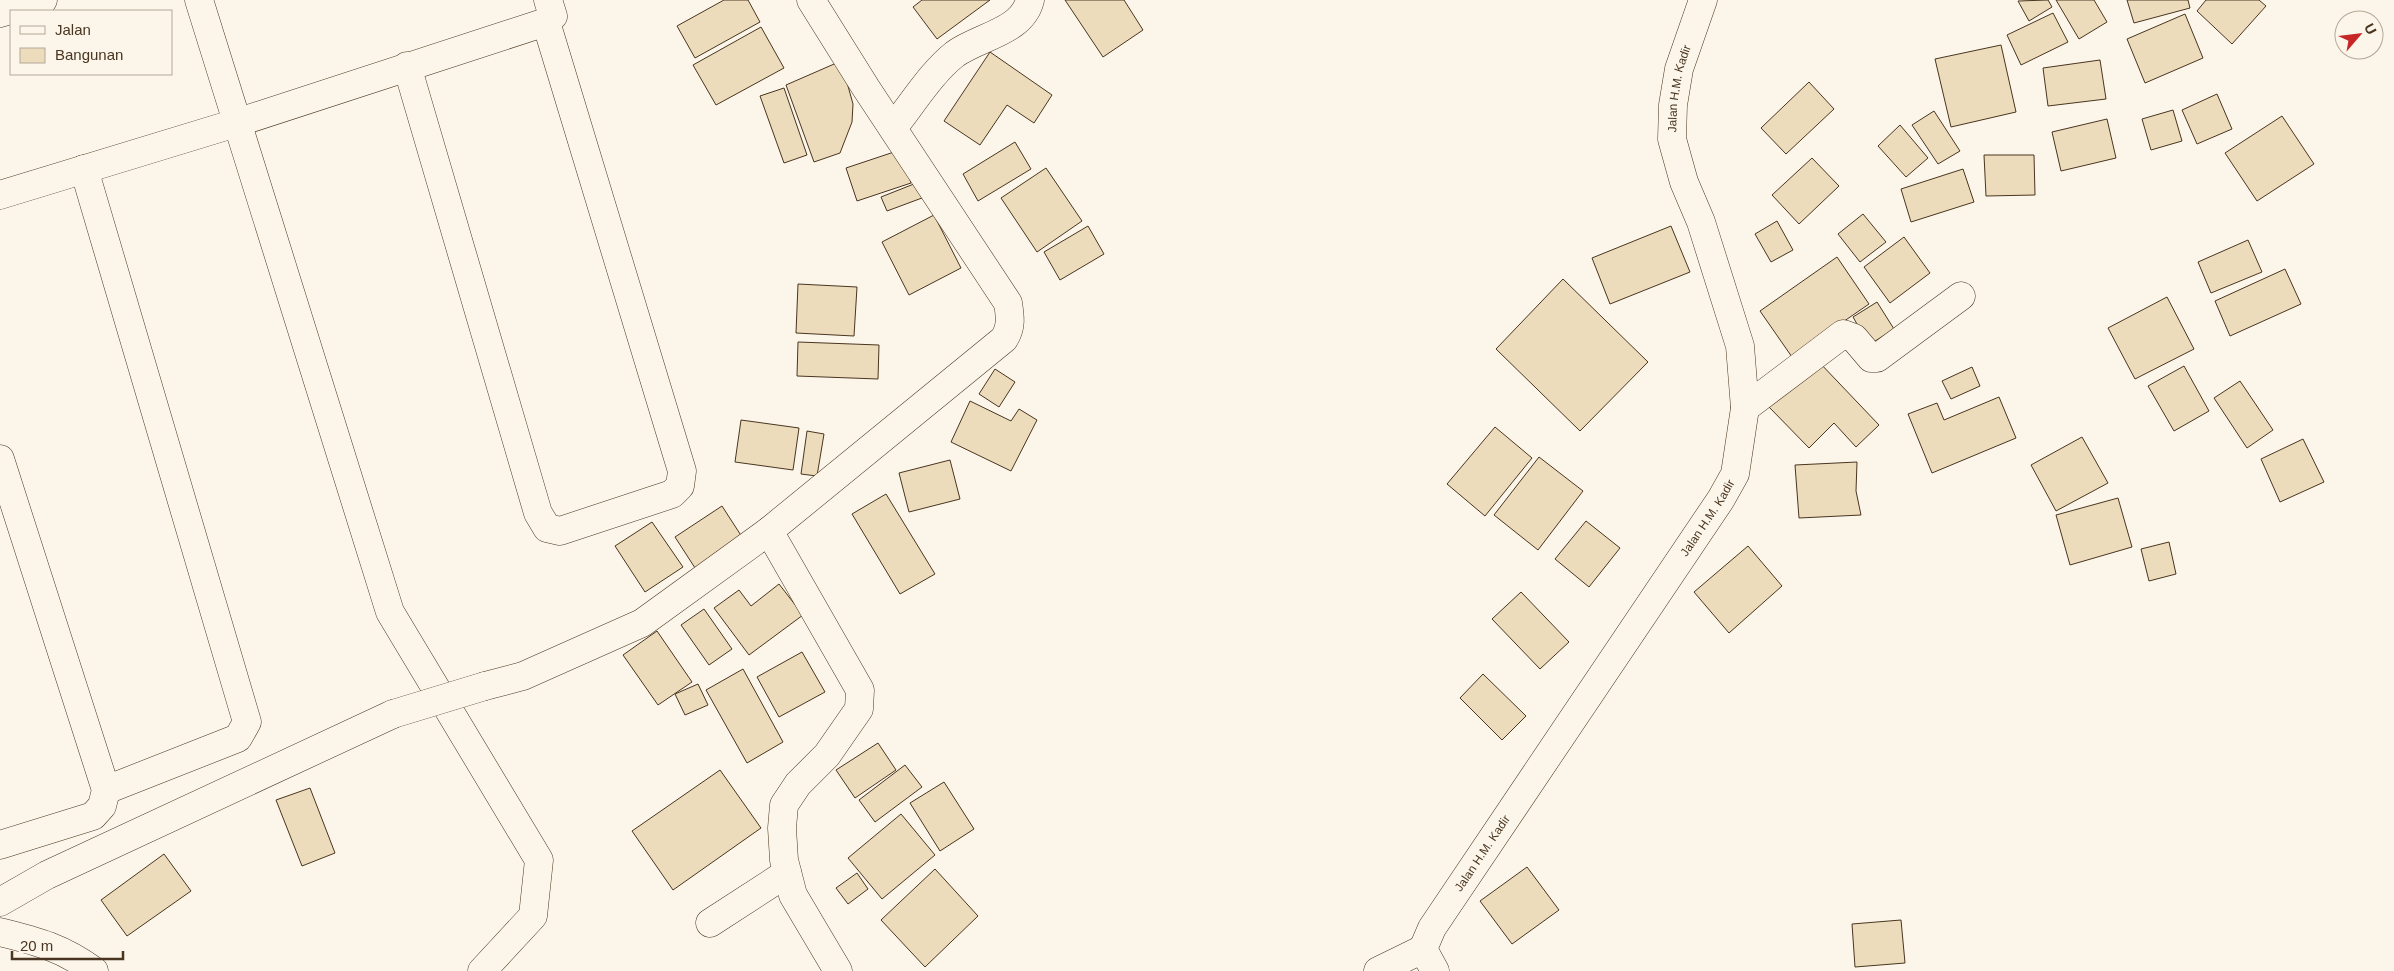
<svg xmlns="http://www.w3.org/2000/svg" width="2394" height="971" viewBox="0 0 2394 971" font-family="Arial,sans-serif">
<rect width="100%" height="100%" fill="#fbf6e9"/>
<path fill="#ecdcbc" stroke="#4a3520" d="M724 0H748L760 22 695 58 677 26Z
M922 0H990L937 39 913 7Z
M1065 0H1124L1143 30 1103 57Z
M2048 0 2052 7 2029 21 2018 1Z
M2056 0H2094L2107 22 2079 39Z
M2127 0H2188L2190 8 2134 23Z
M2206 0H2259L2266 6 2232 44 2197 11Z
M2053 13 2068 42 2021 65 2007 35Z
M2185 14 2203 58 2145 83 2127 39Z
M761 27 784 68 716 105 693 65Z
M2001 45 2016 112 1951 127 1935 59Z
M990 52 1052 95 1034 123 1007 105 980 145 944 121Z
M2100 60 2106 99 2048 106 2043 68Z
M841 61 853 104 852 122 840 153 814 162 786 85Z
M1809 82 1834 109 1786 154 1761 128Z
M784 88 807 155 784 163 760 96Z
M2217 94 2232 129 2197 144 2182 110Z
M2173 110 2182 141 2151 150 2142 119Z
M1934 111 1960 151 1938 164 1912 125Z
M2282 116 2314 164 2257 201 2225 153Z
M2107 119 2116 158 2061 171 2052 132Z
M1900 125 1928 158 1906 177 1878 146Z
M1015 142 1031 169 978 201 963 174Z
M900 150 911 183 857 201 846 168Z
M1984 155H2034L2035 195 1986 196Z
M1812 158 1839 186 1799 224 1772 195Z
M1046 168 1082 221 1037 252 1001 198Z
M1963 169 1974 202 1911 222 1901 189Z
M924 180 930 195 887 211 881 197Z
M1863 214 1886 242 1860 262 1838 234Z
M934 215 961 268 909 295 882 242Z
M1777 221 1793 250 1771 262 1755 234Z
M1088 226 1104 254 1060 280 1044 252Z
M1671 226 1690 272 1610 304 1592 258Z
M1904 237 1930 273 1890 303 1864 267Z
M2248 240 2262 272 2211 293 2198 262Z
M1837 257 1869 304 1792 357 1760 311Z
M2285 269 2301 304 2230 336 2215 301Z
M1563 279 1648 362 1580 431 1496 349Z
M798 284 857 287 854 336 796 333Z
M2167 297 2194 349 2135 379 2108 328Z
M1877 302 1894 329 1869 345 1853 317Z
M798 342 879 345 878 379 797 376Z
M1818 361 1879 425 1856 447 1834 423 1809 448 1769 407Z
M2184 366 2209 411 2174 431 2148 386Z
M1972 367 1980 386 1951 399 1942 381Z
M995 369 1015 382 999 407 979 394Z
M2240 381 2273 430 2247 448 2214 398Z
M1999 397 2016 438 1932 473 1908 414 1937 403 1944 420Z
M970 401 1011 421 1019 409 1037 420 1011 471 951 442Z
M741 420 799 428 793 470 735 462Z
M1495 427 1532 458 1485 516 1447 484Z
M807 431 824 434 817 476 801 474Z
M2082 437 2108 483 2056 511 2031 465Z
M2303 439 2324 482 2280 502 2261 459Z
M1539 457 1583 491 1538 550 1494 515Z
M950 460 960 499 909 512 899 473Z
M1857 462 1856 491 1861 515 1799 518 1795 465Z
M886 494 935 574 900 594 852 514Z
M2118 498 2132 547 2070 565 2056 515Z
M722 506 744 540 697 571 675 537Z
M1586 521 1620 548 1589 587 1555 559Z
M652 522 683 567 645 592 615 546Z
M2169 542 2176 574 2149 581 2141 549Z
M1748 546 1782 586 1729 633 1694 592Z
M779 584 803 615 749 655 714 608 739 590 751 606Z
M1521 592 1569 642 1540 669 1492 619Z
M704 609 732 649 709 665 681 625Z
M657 631 692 682 658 705 623 655Z
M802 652 825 692 779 717 757 677Z
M743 669 783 742 747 763 706 690Z
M1483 674 1526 716 1502 740 1460 698Z
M698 684 708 705 685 715 675 694Z
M878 743 896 770 855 798 836 770Z
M905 765 922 787 875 822 859 800Z
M720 770 761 828 673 890 632 831Z
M944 782 974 829 940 851 910 803Z
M310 788 335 853 302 866 276 800Z
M901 814 935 855 882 899 848 858Z
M164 854 191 891 127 936 101 900Z
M1527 867 1559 910 1512 944 1480 901Z
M935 869 978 916 925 967 881 920Z
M857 873 868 889 848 904 836 888Z
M1901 920 1905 963 1855 967 1852 924Z"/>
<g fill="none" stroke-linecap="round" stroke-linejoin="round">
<defs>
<g id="minor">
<path d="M199 0 390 612 539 860 533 916 482 971"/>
<path d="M811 0 866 88 1008 303C1010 316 1012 327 1004 339L769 531 860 690 859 709 827 755 798 784 784 805 782 828 784 860 793 895 838 971"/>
<path d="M0 13 43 0"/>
<path d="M407 66 538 513 547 528 560 531 672 494 680 486 682 471 546 22"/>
<path d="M893 128C913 103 931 73 955 54 980 36 1022 32 1030 0"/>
<path d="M84 169 247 722 238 738 106 790"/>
<path d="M0 195 236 123 546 22 553 16 548 0"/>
<path d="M1745 408 1843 334 1854 338 1871 358H1877L1961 296"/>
<path d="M0 459 106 790 102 806 93 816 0 845"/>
<path d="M485 686 523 676 642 623 769 531"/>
<path d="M0 902 47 875 393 714"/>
<path d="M710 923 787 873"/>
<path d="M0 932C37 941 63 948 94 971"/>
<path d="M1378 971 1423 949"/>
<path id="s1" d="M1435 971 1423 949 1432 928 1721 499 1735 474 1745 408 1740 346 1701 222 1684 182 1672 139 1673 105 1679 69 1703 0"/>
</g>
</defs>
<use href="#minor" stroke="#4a3520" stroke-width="29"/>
<use href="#minor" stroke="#fbf6e9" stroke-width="28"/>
<defs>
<path id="minor-bridge" d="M393 714 485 686"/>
</defs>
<use href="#minor-bridge" stroke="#4a3520" stroke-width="29" stroke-linecap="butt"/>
<use href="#minor-bridge" stroke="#fbf6e9" stroke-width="28"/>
</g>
<g text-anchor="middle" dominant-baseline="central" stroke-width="4" stroke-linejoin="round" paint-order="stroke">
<g font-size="12" fill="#4a3520" stroke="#fbf6e9">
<text stroke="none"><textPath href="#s1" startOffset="992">Jalan H.M. Kadir</textPath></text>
<text stroke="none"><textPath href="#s1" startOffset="542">Jalan H.M. Kadir</textPath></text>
<text stroke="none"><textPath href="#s1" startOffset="138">Jalan H.M. Kadir</textPath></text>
</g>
</g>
<rect x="10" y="10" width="162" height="65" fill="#fbf6e9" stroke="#b4a999"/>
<rect x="20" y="26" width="25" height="8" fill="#fbf6e9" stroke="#b4a999"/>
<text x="55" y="35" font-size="15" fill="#4a3520">Jalan</text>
<rect x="20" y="48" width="25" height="15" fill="#ecdcbc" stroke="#b4a999"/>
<text x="55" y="60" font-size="15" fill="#4a3520">Bangunan</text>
<g transform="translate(2359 35) rotate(62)"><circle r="24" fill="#fbf6e9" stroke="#b4a999"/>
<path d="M0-4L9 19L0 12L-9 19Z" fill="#c62828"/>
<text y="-8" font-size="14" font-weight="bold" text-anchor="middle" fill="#4a3520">U</text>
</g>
<path d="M12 951v8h111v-8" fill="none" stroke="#4a3520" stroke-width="2.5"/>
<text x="20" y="951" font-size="15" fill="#4a3520" stroke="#fbf6e9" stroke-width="4" paint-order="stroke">20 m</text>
</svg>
